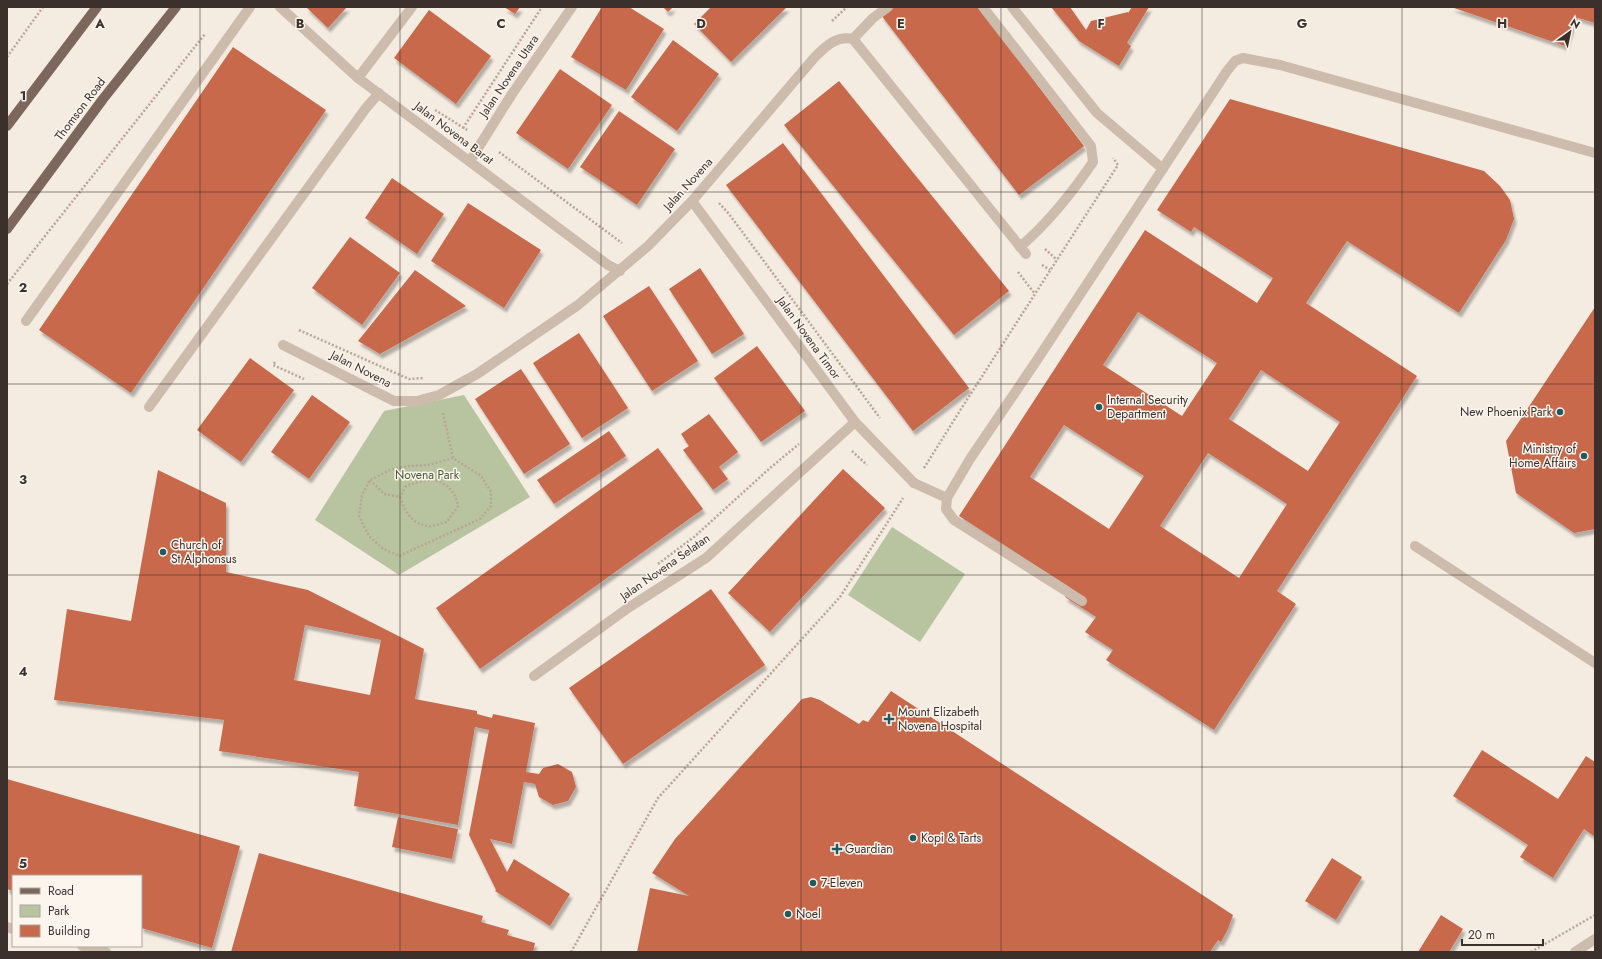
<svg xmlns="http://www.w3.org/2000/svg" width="1602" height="959" viewBox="0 0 1602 959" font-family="Jost,sans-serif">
<defs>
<filter id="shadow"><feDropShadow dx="2.5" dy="4.5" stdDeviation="1" flood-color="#0004"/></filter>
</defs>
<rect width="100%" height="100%" fill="#f4ebe1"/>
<path fill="#b8c4a0" d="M464 395 530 497 399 575 315 520 384 411Z
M892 527 965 574 920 642 848 595Z"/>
<path fill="#c8694b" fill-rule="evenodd" filter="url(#shadow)" d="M306 7H347L328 28Z
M504 7H520L515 14Z
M602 7H629L664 29 626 90 571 57Z
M663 7H673L668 12Z
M711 7H787L731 62 694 24Z
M892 7H978L1084 146 1019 195 881 15Z
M1051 7H1070L1086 30 1091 21 1128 12V13L1132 7H1149L1127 43 1131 46 1119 66 1079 41Z
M1451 7H1595V23L1575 17 1565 46Z
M429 10 491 56 456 104 394 58Z
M673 40 719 74 677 131 631 97Z
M233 47 326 110 131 393 39 330Z
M560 69 612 105 568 169 516 133Z
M839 81 1009 291 954 335 784 125Z
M1230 99 1484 171 1500 186 1510 200 1514 219 1506 240 1459 313 1347 241 1306 303 1417 376 1277 591 1296 604 1214 730 1106 660 1113 650 1085 632 1096 617 1065 597 1071 588 959 516 1145 230 1257 303 1273 278 1194 227 1191 232 1157 210ZM1138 312 1217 363 1182 416 1103 365ZM1261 370 1340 422 1308 471 1229 419ZM1064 425 1144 476 1109 529 1030 477ZM1208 453 1287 504 1239 578 1160 526Z
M619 111 675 149 637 205 580 167Z
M783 143 969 388 913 431 726 185Z
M392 178 444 214 417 254 365 218Z
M468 203 541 250 504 308 431 261Z
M350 237 400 273 362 325 312 288Z
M700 268 744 334 712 354 669 289Z
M415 270 466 306 380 354 358 341Z
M649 286 698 361 652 391 603 316Z
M1595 307V529L1574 533 1516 493 1506 441Z
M579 333 628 408 582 438 533 363Z
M757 346 805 411 761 442 714 378Z
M250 358 294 390 241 462 197 430Z
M521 369 570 444 524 474 475 399Z
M312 395 350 422 309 479 271 452Z
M709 414 738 452 719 467 728 479 713 490 683 450 689 446 681 434Z
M609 431 626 456 554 504 537 480Z
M658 448 703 509 480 669 436 608Z
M843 469 885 508 770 632 728 593Z
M158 470 226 503V572L308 590 424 649 415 699 477 711V714L492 718 493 714 535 723 526 772 539 774 543 768 558 764 572 772 576 787 568 801 553 805 539 797 535 784 524 782 512 844 490 839 507 872 514 859 570 894 550 926 495 891 496 890 469 835 489 730 475 727 458 825 354 806 359 772 219 751 224 720 54 700 67 609 131 621ZM305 625 381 640 370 695 294 680Z
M711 589 765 665 623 764 569 688Z
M891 691 1233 915 1228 929 1221 942 1218 940 1210 952H637L650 888 689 896 652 873 675 839 802 699 811 697 820 700 859 724 863 720 868 722Z
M1482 750 1558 799 1586 756 1595 762V837L1584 829 1553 878 1520 857 1528 845 1453 796Z
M7 779 240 846 212 948 141 928V876H13V891L7 889Z
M398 817 458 829 452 859 392 847Z
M259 853 483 916 481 922 509 930 507 935 535 943 533 952H231Z
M1332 858 1362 877 1336 920 1305 901Z
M1441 915 1463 929 1449 952H1418Z"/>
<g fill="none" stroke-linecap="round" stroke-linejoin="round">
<path stroke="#b9a596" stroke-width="2.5" stroke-dasharray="2 2" stroke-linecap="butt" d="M832 21 847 7
M7 57 43 7
M435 110 467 130
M463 128 542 7
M499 152 622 243
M719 203 729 214 880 418
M1045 249 1057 260
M1042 265 1050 270
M1018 272 1035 294
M7 284 205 34
M299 330 409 379 424 378
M275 362 273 365 304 379
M443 413 453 458 481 476 491 492V506L480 519 399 556 382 548 369 536 359 516 362 495 370 480 390 470 409 466 428 465 453 458
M852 451 867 465
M924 468 961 409 1118 165 1113 158
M370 480 384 494 400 497C405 511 411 524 428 526 433 527 442 523 447 522L458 506C456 490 442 477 424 481 418 482 412 484 406 486L400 497
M658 564 694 537 770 468 799 444
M571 952 658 798 840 597 903 498
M1531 952 1595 915"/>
<path stroke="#cdbbac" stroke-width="10" d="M983 7 1091 146 1093 162C1072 193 1049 222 1020 247
M1012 7 1097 113 1163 169
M853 39 873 18 888 7
M358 78 412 7
M26 321 250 7
M149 407 366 108 379 93
M914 483 947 498
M1415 546 1595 663
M1082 601 954 520 946 509 947 498 970 459 1037 360 1227 71 1235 61 1243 58 1280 65 1595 153"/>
<path stroke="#cdbbac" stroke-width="10" d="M280 7 358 78 608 265 620 271
M470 161 512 94 572 7
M692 201 855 422 914 483
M283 345 394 401H417L439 395 477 374 578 305 648 246 692 201 814 58C825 47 836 35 853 39L1026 254
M534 676 628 608 706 558 855 422
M7 927 13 929
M82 946 106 952"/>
<path stroke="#cdbbac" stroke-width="10" d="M1575 952 1595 939"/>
<path stroke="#7d675c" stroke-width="10" d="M7 126 97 7
M7 229 103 99 176 7"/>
</g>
<path fill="none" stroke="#3b302b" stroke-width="1" stroke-opacity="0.55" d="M200 7V952M400 7V952M601 7V952M801 7V952M1001 7V952M1202 7V952M1402 7V952M7 192H1595M7 384H1595M7 575H1595M7 767H1595"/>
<g fill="#1f5a5e" stroke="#fbf5ee" stroke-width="1.5">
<circle cx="1099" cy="407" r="4"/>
<circle cx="1560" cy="412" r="4"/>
<circle cx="1584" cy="456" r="4"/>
<circle cx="163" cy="552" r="4"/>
<path d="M887 713h4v4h4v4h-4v4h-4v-4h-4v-4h4z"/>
<circle cx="913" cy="838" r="4"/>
<path d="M835 843h4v4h4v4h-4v4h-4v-4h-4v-4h4z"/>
<circle cx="813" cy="883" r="4"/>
<circle cx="788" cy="914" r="4"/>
</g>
<g text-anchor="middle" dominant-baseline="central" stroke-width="3" stroke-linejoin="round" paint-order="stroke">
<g font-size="12" fill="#3b302b" stroke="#fbf5ee">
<text transform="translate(509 76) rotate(-56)">Jalan Novena Utara</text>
<text transform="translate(80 109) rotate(-53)">Thomson Road</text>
<text transform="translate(454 133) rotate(37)">Jalan Novena Barat</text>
<text transform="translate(688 184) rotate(-48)">Jalan Novena</text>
<text transform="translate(809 338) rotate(54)">Jalan Novena Timor</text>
<text transform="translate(361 369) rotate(27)">Jalan Novena</text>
<text transform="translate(665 567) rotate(-35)">Jalan Novena Selatan</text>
</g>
<g font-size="12" fill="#3b302b" stroke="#fbf5ee" text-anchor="start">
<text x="1107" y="400">Internal Security<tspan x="1107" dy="14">Department</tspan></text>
<text x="1552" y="412" text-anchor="end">New Phoenix Park</text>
<text x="1576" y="449" text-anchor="end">Ministry of<tspan x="1576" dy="14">Home Affairs</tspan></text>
<text x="171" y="545">Church of<tspan x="171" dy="14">St Alphonsus</tspan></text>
<text x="898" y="712">Mount Elizabeth<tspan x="898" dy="14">Novena Hospital</tspan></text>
<text x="921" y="838">Kopi &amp; Tarts</text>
<text x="845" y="849">Guardian</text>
<text x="821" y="883">7-Eleven</text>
<text x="796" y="914">Noel</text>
</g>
<g font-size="12" fill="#4a5a2e" stroke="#fbf5ee">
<text x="427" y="475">Novena Park</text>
</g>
</g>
<g font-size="13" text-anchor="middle" font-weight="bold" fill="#3b302b" stroke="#fbf5ee" stroke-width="3" stroke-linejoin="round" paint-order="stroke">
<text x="100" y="28">A</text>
<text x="300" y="28">B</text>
<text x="501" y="28">C</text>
<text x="701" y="28">D</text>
<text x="901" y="28">E</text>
<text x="1101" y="28">F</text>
<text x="1302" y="28">G</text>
<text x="1502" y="28">H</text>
<text x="23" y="100">1</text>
<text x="23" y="292">2</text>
<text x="23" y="484">3</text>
<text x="23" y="676">4</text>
<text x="23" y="868">5</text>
</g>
<rect width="1602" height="959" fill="none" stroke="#3b302b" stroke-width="16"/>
<rect x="12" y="875" width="130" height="72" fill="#fbf5ee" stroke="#aea6a0"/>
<rect x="20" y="888" width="20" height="6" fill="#7d675c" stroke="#aea6a0"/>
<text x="48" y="895" font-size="12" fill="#3b302b">Road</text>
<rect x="20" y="905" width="20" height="12" fill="#b8c4a0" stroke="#aea6a0"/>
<text x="48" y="915" font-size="12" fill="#3b302b">Park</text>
<rect x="20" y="925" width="20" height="12" fill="#c8694b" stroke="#aea6a0"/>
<text x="48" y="935" font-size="12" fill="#3b302b">Building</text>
<g transform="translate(1570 32) rotate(33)" stroke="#fbf5ee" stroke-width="3" paint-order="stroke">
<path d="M0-3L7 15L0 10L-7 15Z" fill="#3b302b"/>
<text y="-6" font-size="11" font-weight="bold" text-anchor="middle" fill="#3b302b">N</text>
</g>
<path d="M1462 939v6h81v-6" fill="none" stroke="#3b302b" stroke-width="2"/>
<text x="1468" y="939" font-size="12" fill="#3b302b" stroke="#fbf5ee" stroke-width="3" paint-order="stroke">20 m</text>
</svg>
